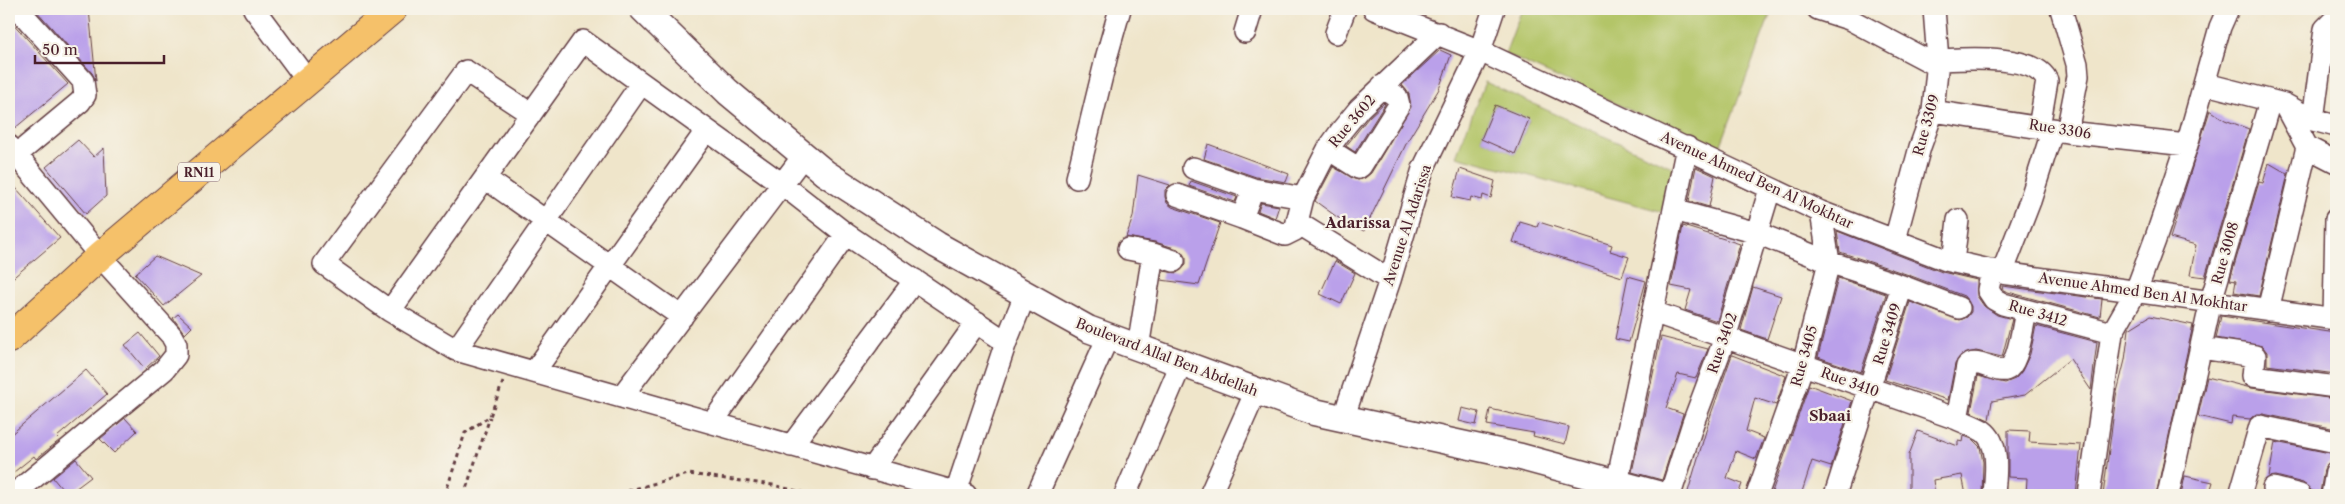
<svg xmlns="http://www.w3.org/2000/svg" width="2345" height="504" viewBox="0 0 2345 504" font-family="'Libre Caslon Text',serif">
<rect width="100%" height="100%" fill="#f7f3e8"/>
<filter id="ink" filterUnits="userSpaceOnUse"><feTurbulence type="fractalNoise" baseFrequency=".02" numOctaves="2"/><feDisplacementMap in="SourceGraphic" scale="10" xChannelSelector="R" yChannelSelector="G"/><feConvolveMatrix kernelMatrix="1 2 1 2 8 2 1 2 1" color-interpolation-filters="sRGB"/></filter>
<filter id="wash" filterUnits="userSpaceOnUse"><feTurbulence type="fractalNoise" baseFrequency=".0096" numOctaves="4" result="noise"/><feDisplacementMap in="SourceGraphic" scale="20" xChannelSelector="R" yChannelSelector="G"/><feGaussianBlur stdDeviation="1.12" result="paint"/><feColorMatrix in="noise" values="0 0 0 0 0 0 0 0 0 0 0 0 0 0 0 0 0 1.4 0 .05"/><feComposite in="paint" operator="in"/></filter>
<g filter="url(#wash)">
<rect width="100%" height="100%" fill="#efe5ca"/>
<path fill="#b3c568" stroke="#7e724a" fill-rule="evenodd" d="M1522 9H1769L1772 10 1719 150 1505 54Z
M1485 82 1683 172 1671 214 1456 156ZM1495 105 1529 120 1515 154 1481 139Z"/>
<g id="blocks">
<path fill="#baa0ea" d="M35 9H89L96 81 92 73Z
M9 19 68 84 9 133Z
M1440 50 1451 55 1439 89 1408 140 1364 231 1337 217 1315 201 1333 167 1358 180 1365 178 1371 173 1411 107 1409 94 1402 85Z
M1384 103 1385 104 1355 152 1346 146 1368 118Z
M1495 105 1529 119 1515 154 1481 139Z
M2210 110 2225 120 2249 129 2205 277 2190 275 2196 245 2170 238Z
M78 140 94 157 104 148 106 196 86 214 46 167Z
M1208 144 1289 174 1286 182 1256 177 1204 159Z
M2269 163 2288 174 2259 296 2234 292 2236 281 2230 280 2259 182 2263 183Z
M1696 167 1715 176 1709 207 1689 201Z
M1460 169 1495 181 1491 198 1483 195 1482 200 1471 197 1470 201 1452 197Z
M1138 175 1170 185 1165 190V197L1167 203 1172 207 1220 223 1199 285 1161 280 1163 271 1177 273 1186 265V258L1178 249 1155 242 1126 237 1133 217Z
M9 180 60 238 9 281Z
M1191 181 1237 197 1235 202 1189 186Z
M1261 203 1279 206 1275 218 1258 211Z
M1520 222 1537 227 1539 222 1612 245 1610 251 1629 257 1622 277 1513 242Z
M1683 226 1740 244 1717 321 1685 310 1691 290 1671 286Z
M1837 231 1942 272 1977 280V296L1984 306 1997 315 2012 319 2002 357 1976 351 1961 355 1955 364 1948 400 1885 380 1910 302 1960 320 1967 317 1971 312V306L1964 296 1906 274 1840 252Z
M155 256 201 276 164 306 135 274Z
M1335 261 1355 273 1341 304 1320 294Z
M1628 276 1646 281 1629 342 1615 339Z
M1838 278 1886 294 1861 372 1818 357Z
M2002 286 2102 299 2100 317 2008 292 2003 290Z
M1753 287 1781 296 1767 339 1741 330Z
M178 314 192 327 185 334 173 318Z
M2150 316 2193 325 2156 495H2103L2116 396 2125 360 2129 329Z
M2221 316 2336 333V374L2267 365V352L2262 346 2216 338Z
M2036 326 2097 342 2091 390 2070 359 2025 395 1992 401 1989 420 1971 412 1978 376 2005 383 2015 379 2022 371 2030 354Z
M140 333 159 356 145 369 125 345Z
M1661 337 1708 349 1696 378 1678 374 1666 408 1683 414 1662 480 1632 472Z
M1732 355 1786 376 1776 405 1755 398 1746 431 1764 438 1756 459 1736 451 1727 478 1742 484 1738 495H1687L1711 414Z
M86 370 107 394 57 437 60 440 36 459 34 456 9 476V436Z
M2207 377 2251 388 2336 399V429L2263 414H2256L2250 419 2232 417 2231 424 2198 416Z
M1809 385 1852 401 1831 467 1812 461 1801 495H1771Z
M1462 408 1479 412 1476 425 1459 421Z
M1490 409 1569 427 1565 444 1533 436 1534 433 1487 425Z
M125 418 137 431 114 453 100 439Z
M2008 430 2030 431 2029 442 2081 445 2076 495H2026L2027 478 2008 477Z
M1918 431 1958 446V441L1963 442 1964 436 1972 439 1980 447 1983 462 1982 495H1966L1962 475 1933 480 1935 495H1909V455Z
M2275 442 2335 454 2334 460 2327 464 2324 469 2320 493 2312 491 2303 483 2276 476 2269 477Z
M76 459 91 477 67 495 53 478Z
M2185 476 2213 482 2209 495H2181Z"/>
</g>
</g>
<g filter="url(#ink)">
<use href="#blocks" fill-opacity="0" stroke="#633d43" stroke-width="1"/>
<g fill="none" stroke-linecap="round" stroke-linejoin="round">
<defs>
<path id="minor" d="M254 9 307 80
M1374 9 1480 51 1821 212 1946 260 2002 273 2336 319
M1818 9 1849 19 1936 65
M2061 9 2077 64 2078 76 2067 132
M1245 32 1252 9
M1336 33 1345 9
M1938 60C1962 59 2036 53 2047 81L2039 127
M2206 84 2284 104 2313 120 2336 126
M2284 104 2307 147 2336 162
M1933 111 2067 132 2187 145
M531 114 466 71 324 264 390 311 456 350 966 495
M2313 120 2325 29 2336 18
M9 146 100 256 171 335 176 344V355L164 370 13 495
M1328 149 1358 168 1361 166 1399 105 1397 97 1382 86
M9 161 80 102 85 95 83 81 18 9
M1193 168 1253 189 1303 198
M485 178 682 317
M1077 178 1107 55 1120 9
M1177 195 1242 218 1253 189
M1674 210 1757 233 1829 262 1902 286 1959 308
M1242 218 1285 235 1295 230 1303 198 1328 149 1341 131 1359 109 1439 33
M1298 223 1390 280
M1895 240 1920 147 1933 111 1938 60 1934 9
M1128 249 1153 254 1174 261
M1953 262 1958 220
M1992 270 1988 290 1994 299 2003 304 2112 333
M2002 273 2030 201 2053 129
M2268 310 2307 147
M390 311 583 41 782 184 846 234 1006 342
M1653 312 1957 419C1965 423 1975 426 1983 431 2001 444 1995 477 1994 495
M2334 318 2336 219
M1138 348 1153 254
M2201 348 2255 356 2253 376 2336 387
M456 350 641 84
M534 372 706 131
M621 397 804 155
M1343 419 1390 280 1423 169 1480 51 1494 9
M1957 419 1967 366C1978 356 1998 377 2009 368 2019 359 2023 325 2026 311
M712 423 846 234
M791 446 915 280
M872 469 977 322
M1617 483 1687 147
M2273 488 2300 495
M956 492 1006 342 1025 295
M1037 495 1108 337
M1125 495 1181 364
M1210 495 1256 391
M1670 495 1693 423 1725 338 1770 189
M1757 495 1803 365 1829 262 1821 212
M1835 495 1902 286
M2089 495 2112 333 2136 291 2155 240 2187 145 2220 27 2228 9
M2168 495 2211 301 2270 101
M2240 495 2260 426 2336 442
M2332 495 2336 472"/>
<path id="tertiary" d="M643 9 728 92 825 173 937 245 1088 329 1314 412 1521 457 1661 495"/>
<path id="primary" d="M9 339 100 256 393 9"/>
</defs>
<use href="#minor" stroke="#633d43" stroke-width="24"/>
<use href="#tertiary" stroke="#633d43" stroke-width="29"/>
<use href="#primary" stroke="#633d43" stroke-width="30"/>
<path stroke="#633d43" stroke-width="3" stroke-dasharray="4 4" stroke-linecap="butt" d="M445 495 465 433 490 416 503 382
M464 495 490 417
M613 495 688 474 773 485 812 495"/>
<use href="#minor" stroke="#fff" stroke-width="21"/>
<use href="#tertiary" stroke="#fff" stroke-width="26"/>
<use href="#primary" stroke="#f5c16b" stroke-width="28"/>
</g>
</g>
<g text-anchor="middle" dominant-baseline="central" stroke-width="4.5" stroke-linejoin="round" paint-order="stroke">
<rect fill="#f7f3e8" stroke="#7e5f64" stroke-width="1" x="178" y="162.5" width="42" height="19" rx="4"/>
<g font-size="12" font-weight="bold" fill="#4a1f2b">
<text x="199" y="172">RN11</text>
</g>
<g font-size="14" fill="#4a1f2b" stroke="#f7f3e8">
<text transform="translate(1352 121) rotate(-50)">Rue 3602</text>
<text transform="translate(1926 125) rotate(-74)">Rue 3309</text>
<text transform="translate(2060 129) rotate(9)">Rue 3306</text>
<text transform="translate(1757 180) rotate(25)">Avenue Ahmed Ben Al Mokhtar</text>
<text transform="translate(1407 225) rotate(-72)">Avenue Al Adarissa</text>
<text transform="translate(2225 253) rotate(-74)">Rue 3008</text>
<text transform="translate(2143 292) rotate(8)">Avenue Ahmed Ben Al Mokhtar</text>
<text transform="translate(2038 313) rotate(16)">Rue 3412</text>
<text transform="translate(1887 334) rotate(-73)">Rue 3409</text>
<text transform="translate(1722 343) rotate(-71)">Rue 3402</text>
<text transform="translate(1804 356) rotate(-74)">Rue 3405</text>
<text transform="translate(1167 357) rotate(21)">Boulevard Allal Ben Abdellah</text>
<text transform="translate(1850 382) rotate(20)">Rue 3410</text>
</g>
<g font-size="15" font-weight="bold" fill="#4a1f2b" stroke="#f7f3e8">
<text x="1358" y="222">Adarissa</text>
<text x="1830" y="415">Sbaai</text>
</g>
</g>
<rect width="2345" height="504" fill="none" stroke="#f7f3e8" stroke-width="30"/>
<path d="M35 55v8h129v-8" fill="none" stroke="#4a1f2b" stroke-width="2.5"/>
<text x="42" y="55" font-size="15" fill="#4a1f2b" stroke="#f7f3e8" stroke-width="4" paint-order="stroke">50 m</text>
</svg>
